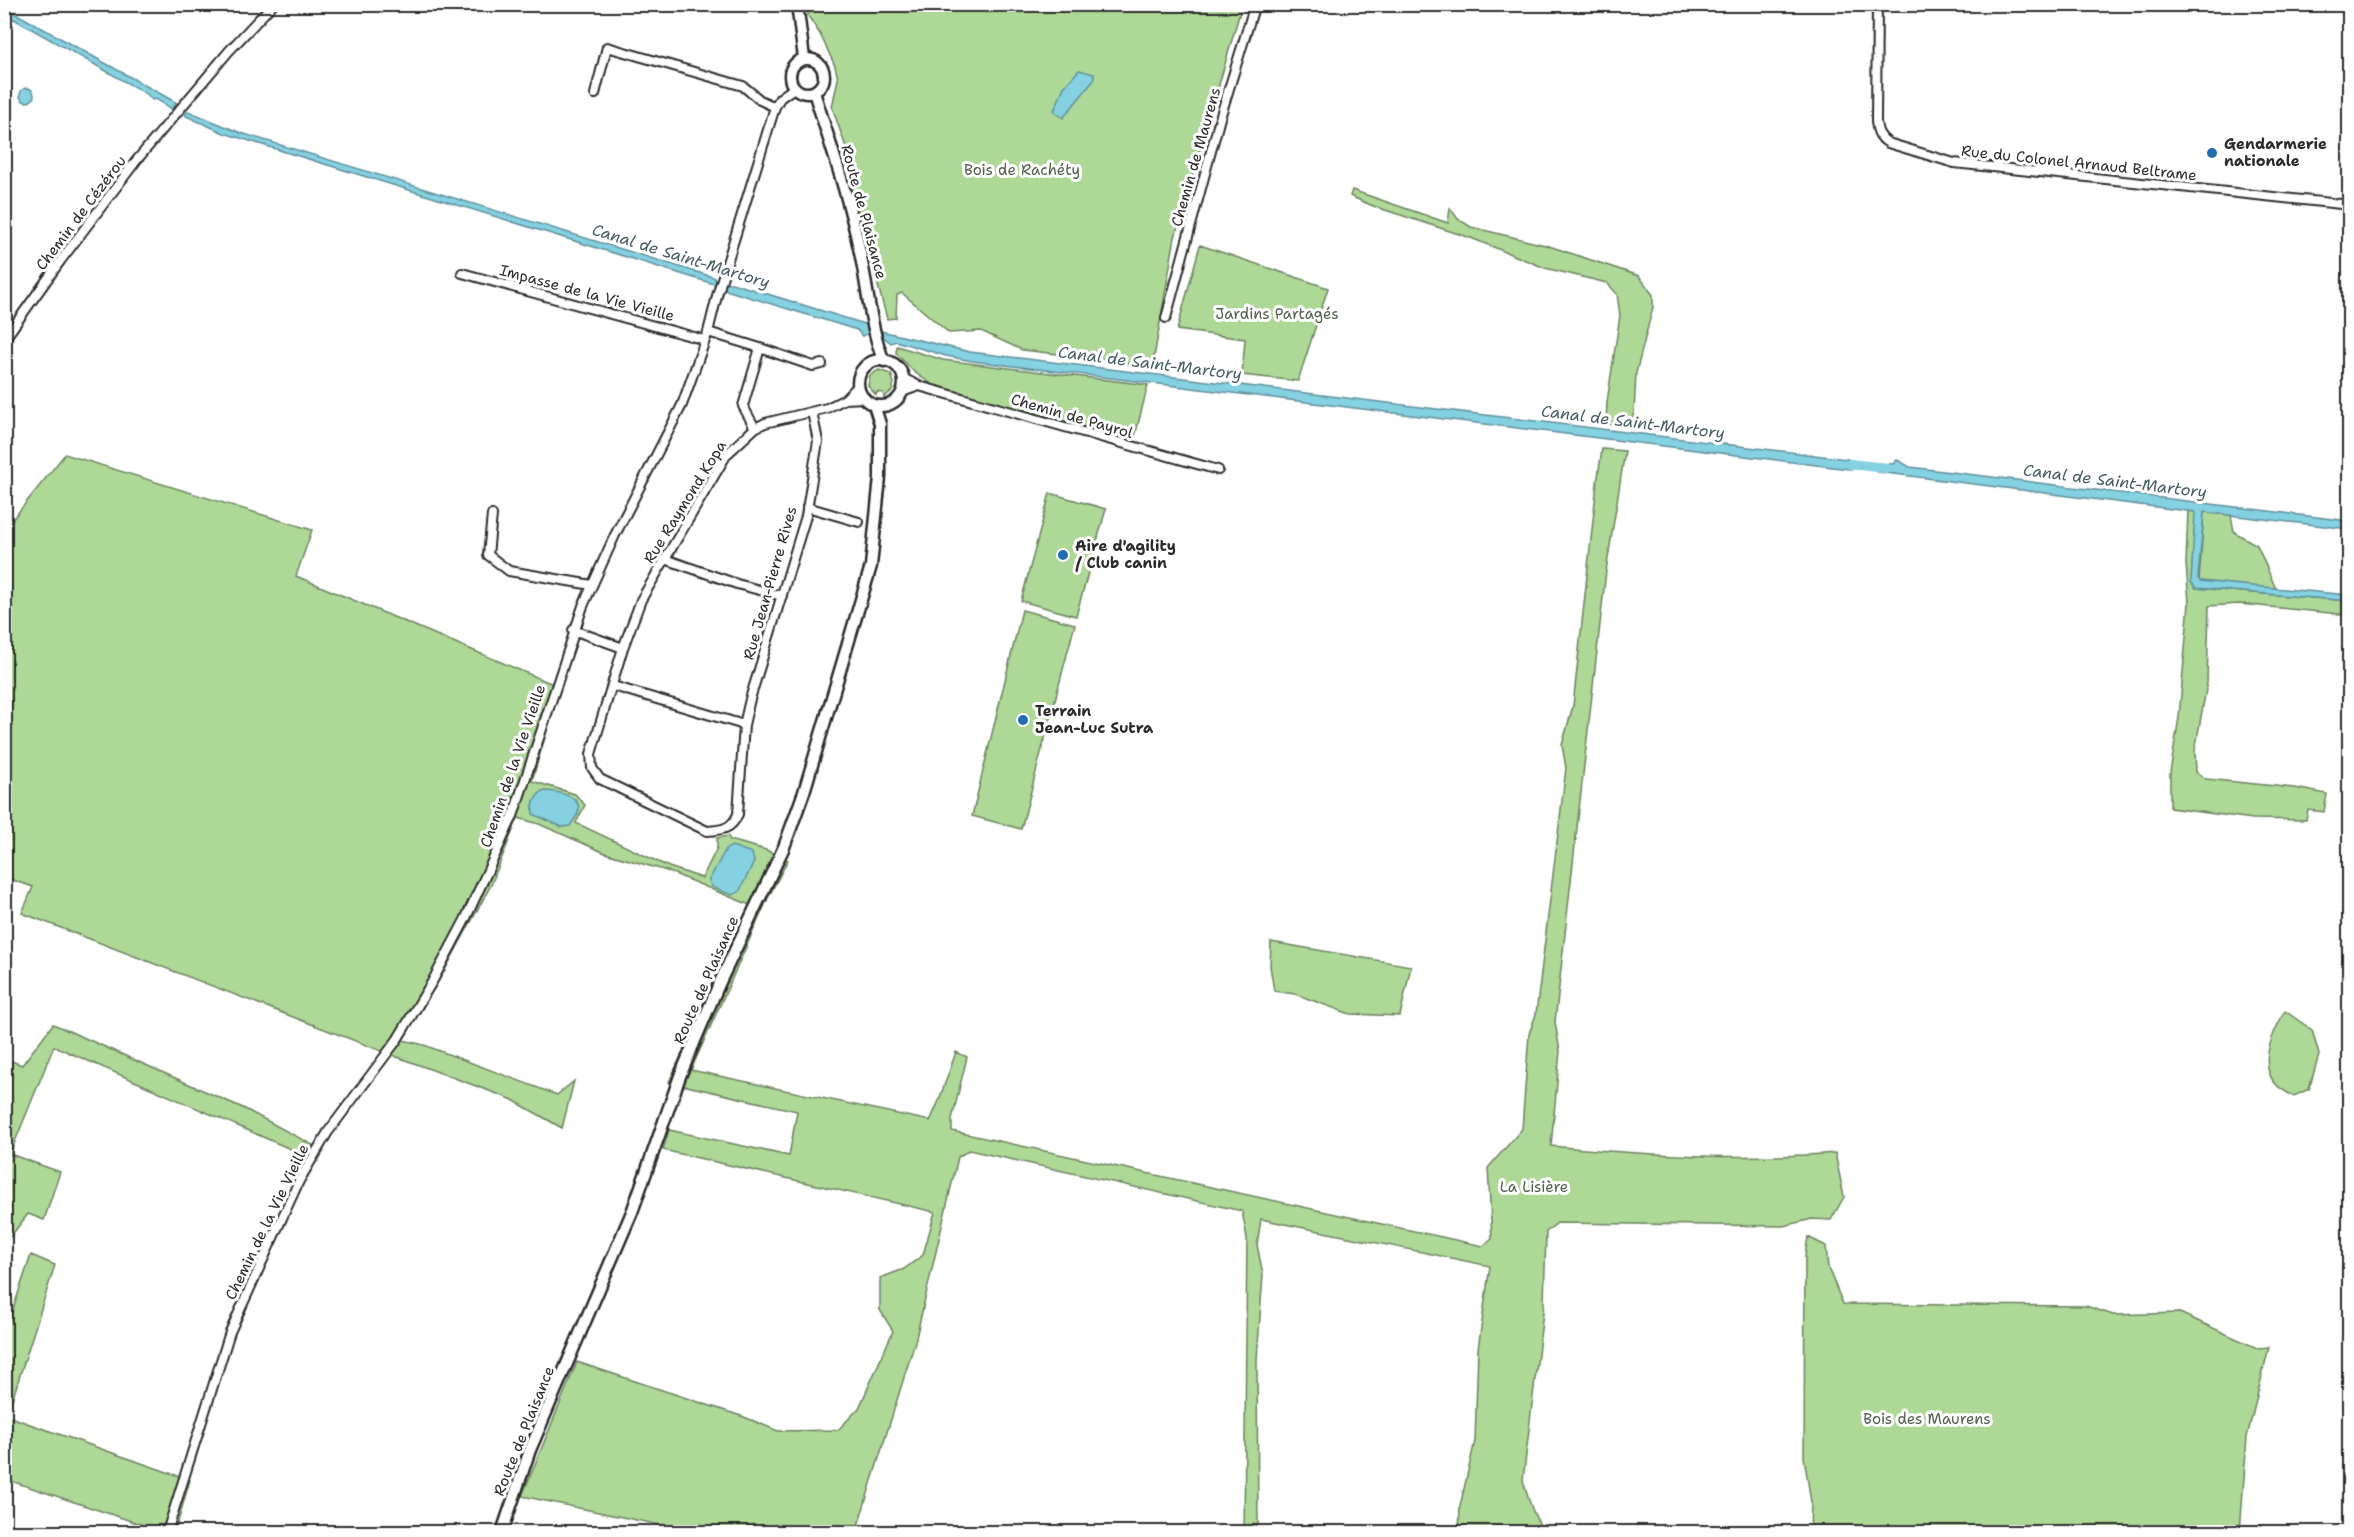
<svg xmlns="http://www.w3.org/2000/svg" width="2354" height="1537" viewBox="0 0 2354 1537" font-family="'Shantell Sans',sans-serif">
<rect width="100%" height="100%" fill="#fff"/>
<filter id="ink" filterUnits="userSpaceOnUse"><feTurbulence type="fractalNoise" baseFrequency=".0167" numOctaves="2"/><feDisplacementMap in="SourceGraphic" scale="12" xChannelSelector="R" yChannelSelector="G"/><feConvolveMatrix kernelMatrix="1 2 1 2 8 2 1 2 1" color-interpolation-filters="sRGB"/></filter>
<g filter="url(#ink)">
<path fill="#add896" stroke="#6c8260" stroke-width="1.5" d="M808 5H1242L1175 237 1152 369 1112 360 1022 350 981 331 949 333 902 293 897 295 896 318 887 319 852 189 850 159 832 107 838 79 835 66 820 34 808 16Z
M1352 190 1448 223 1450 208 1458 219 1471 227 1549 246 1639 276 1653 295V307L1636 373 1634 413 1629 426 1606 424 1607 402 1620 315 1617 294 1607 283 1545 268 1471 238 1373 206 1350 196Z
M1200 245 1328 288 1298 381 1242 375 1245 339 1177 330Z
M897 346 943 360 1148 385 1133 444 933 385 914 372 896 353Z
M879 370 891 374 894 383 892 391 884 397 883 393 877 392 876 395 868 386 870 375Z
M1602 449 1625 451 1606 571 1555 1022 1560 1051 1551 1146C1644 1155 1743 1161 1835 1153L1844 1197 1831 1220 1812 1219 1783 1226 1557 1223 1546 1232 1544 1304 1523 1480C1527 1494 1535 1525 1547 1532H1459L1460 1506 1475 1441 1478 1349 1490 1266 1261 1219 1257 1245 1263 1274 1257 1360 1258 1532H1244L1247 1238 1242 1211 969 1150 958 1157 915 1342 856 1532H693L522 1496 577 1362 744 1417 778 1431 838 1430 859 1408 893 1331 880 1310V1278L904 1269 923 1255 935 1212 663 1150 669 1130 789 1156 797 1111 669 1082 754 899 750 905 667 871 605 853 539 824 518 818 491 885 444 972 403 1040 424 1045 557 1095 574 1081 562 1128 511 1099 392 1055 22 913 33 887 4 877V530L65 454 312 530 296 576 560 687 532 781 575 794 585 805 576 823 669 867 702 878 717 848V838L728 836 730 840 766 850 788 860 769 896 691 1070 930 1121 938 1103 956 1052 967 1057 952 1119V1131L1483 1246 1492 1239 1488 1168 1522 1129 1529 1034 1536 1014 1566 768 1562 745 1573 706 1597 483Z
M1050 493 1106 509 1076 616 1021 601Z
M2188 510 2196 512 2191 582 2196 588 2349 601V615L2240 604 2209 606 2207 684 2195 750 2196 772 2206 779 2295 788 2327 794 2324 812 2308 810 2306 820 2253 819 2170 808V773L2179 717 2189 603 2186 564Z
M2204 512 2231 515 2234 532 2257 545 2276 589 2199 581Z
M1022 610 1075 624 1021 829 972 816Z
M1271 942 1411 966 1400 1016 1350 1014 1295 994 1274 991 1270 966Z
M2285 1011 2312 1030 2319 1055 2309 1089 2294 1096C2252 1079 2268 1041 2285 1011Z
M53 1024 243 1108 324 1151 318 1161 54 1046 10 1154 60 1172 44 1220 28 1214 7 1241 4 1240V1058L22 1065Z
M1808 1237 1826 1246 1828 1268 1843 1304 2086 1306 2113 1315 2180 1313 2257 1348 2269 1347 2247 1437 2240 1532H1810L1811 1502 1804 1457 1805 1256Z
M31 1255 55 1265 7 1416 190 1480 175 1532H164L5 1479V1333Z"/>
<path fill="#84d1e2" stroke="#608f99" stroke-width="1.5" d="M4 7 177 103 172 109 156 99 152 100 147 94 5 14Z
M1079 70 1094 74V80L1063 118 1054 111 1064 87Z
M20 95a7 7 0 1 1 14 0a7 7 0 1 1-14 0Z
M188 111 241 133 713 277 718 281 717 285 224 133 186 116 185 114Z
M725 283H732L868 325 869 333 862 336 857 330 729 291 725 289Z
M881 331 970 352 1847 459 1864 464V468L1849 469 972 361 946 356 896 341 891 343 881 335Z
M1897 460 1910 467 2349 521V529L2204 512 2198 578 2200 581 2349 595V601L2196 588 2191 582 2195 512 1878 472 1873 469 1875 463 1893 464Z
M542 791C555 791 584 795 578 813 577 817 572 822 570 826L562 827 533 814C532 803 534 799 542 791Z
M732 846 752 853 754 862 739 892 732 895 712 887 709 880 726 849Z"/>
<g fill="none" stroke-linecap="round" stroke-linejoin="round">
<path stroke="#84d1e2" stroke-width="10" d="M1850 464 1885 468"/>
<defs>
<path id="street" d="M1877 4 1876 121C1877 131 1879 137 1888 143L1954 163 2350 205
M595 94 607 47 743 86 760 100 775 107
M462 273 705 340
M1166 318 1220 118 1255 4
M708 332 760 348 743 406 755 428
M4 340 61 260 136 161 229 51 273 4
M760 348 813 366 822 364
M903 378 919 386 1218 470
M902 392 919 386
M845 399 864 398
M812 412 818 441 806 516 750 699 744 725 738 814C732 829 722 830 707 831L600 779 592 768 591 754 623 648 641 600 727 454 755 428 765 423 827 408 845 399 859 385
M807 507 859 522
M492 515 488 555 509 571 592 585
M665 559 737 584 782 596
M573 630 623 648
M613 686 744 725
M167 1532 230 1332 299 1181 328 1132 397 1040 432 982 465 920 513 816 583 606 615 535 682 405 708 332 718 292 775 107 780 98 794 88"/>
<path id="secondary" d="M797 4 804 58
M790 76a17 17 0 1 1 34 0a17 17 0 1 1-34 0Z
M814 92C830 143 848 195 859 248 868 285 869 326 884 361
M858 383a23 23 0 1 1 46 0a23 23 0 1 1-46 0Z
M502 1532 530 1450 632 1212 680 1076 719 984 784 847 804 792 871 566 880 477V424L874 405"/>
</defs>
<use href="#street" stroke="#2b2b2b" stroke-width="12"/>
<use href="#secondary" stroke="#2b2b2b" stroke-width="15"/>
<use href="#street" stroke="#fff" stroke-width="8"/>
<use href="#secondary" stroke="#fff" stroke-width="10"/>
</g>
</g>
<g fill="#1f6fb2" stroke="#fff" stroke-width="2">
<circle cx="2212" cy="153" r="6"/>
<circle cx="1063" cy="555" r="6"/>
<circle cx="1023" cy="720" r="6"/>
</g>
<g text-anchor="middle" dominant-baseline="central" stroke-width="6" stroke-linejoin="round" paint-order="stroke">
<g font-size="15" font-weight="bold" fill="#2b2b2b" stroke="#fff" text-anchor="start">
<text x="2224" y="144">Gendarmerie<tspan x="2224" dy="17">nationale</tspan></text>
<text x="1075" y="546">Aire d'agility<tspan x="1075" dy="17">/ Club canin</tspan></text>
<text x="1035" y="711">Terrain<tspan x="1035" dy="17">Jean-Luc Sutra</tspan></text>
</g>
<g font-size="15" fill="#2b2b2b" stroke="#fff">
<text transform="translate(1196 157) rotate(-74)">Chemin de Maurens</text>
<text transform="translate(2079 163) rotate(6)">Rue du Colonel Arnaud Beltrame</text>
<text transform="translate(864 212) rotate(75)">Route de Plaisance</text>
<text transform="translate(81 213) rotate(-53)">Chemin de Cézérou</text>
<text transform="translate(587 293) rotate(15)">Impasse de la Vie Vieille</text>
<text transform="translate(1072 416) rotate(16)">Chemin de Payrol</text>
<text transform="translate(685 502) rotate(-58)">Rue Raymond Kopa</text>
<text transform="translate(770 583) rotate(-74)">Rue Jean-Pierre Rives</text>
<text transform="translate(513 766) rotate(-71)">Chemin de la Vie Vieille</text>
<text transform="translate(706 980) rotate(-66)">Route de Plaisance</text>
<text transform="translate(267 1222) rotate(-64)">Chemin de la Vie Vieille</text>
<text transform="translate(524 1431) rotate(-68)">Route de Plaisance</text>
</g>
<g font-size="15" fill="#525f4b" stroke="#fff">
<text x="1022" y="170">Bois de Rachéty</text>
<text x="1277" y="314">Jardins Partagés</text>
<text x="1534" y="1187">La Lisière</text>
<text x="1927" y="1419">Bois des Maurens</text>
</g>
<g font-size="16" font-style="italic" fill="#465d62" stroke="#fff">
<text transform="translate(681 256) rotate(17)">Canal de Saint-Martory</text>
<text transform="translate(1150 363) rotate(7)">Canal de Saint-Martory</text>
<text transform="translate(1633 422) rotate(7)">Canal de Saint-Martory</text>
<text transform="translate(2115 481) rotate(7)">Canal de Saint-Martory</text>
</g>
</g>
<rect width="2354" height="1537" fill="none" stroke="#fff" stroke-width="24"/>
<rect x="12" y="12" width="2330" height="1513" fill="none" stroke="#2b2b2b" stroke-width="2" filter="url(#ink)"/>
</svg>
